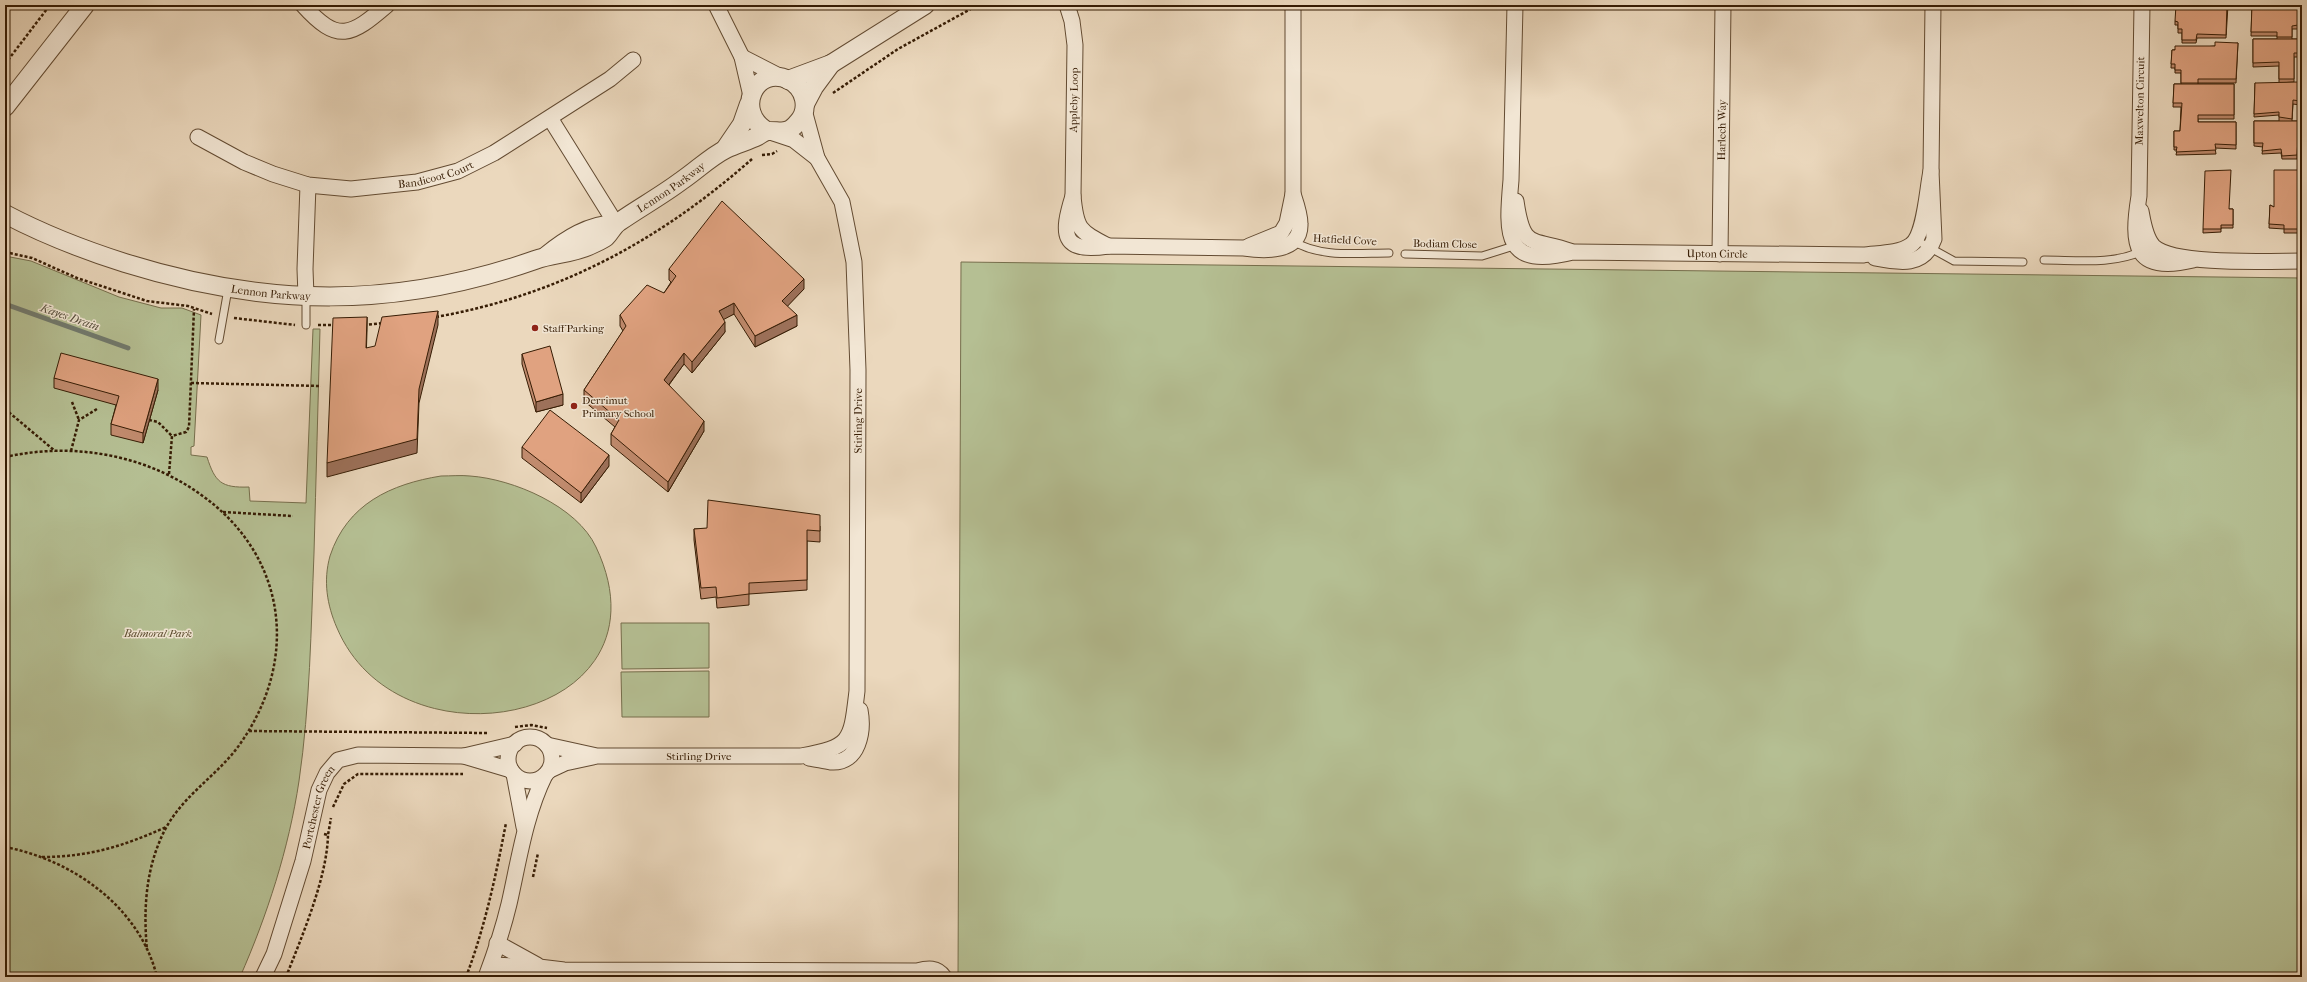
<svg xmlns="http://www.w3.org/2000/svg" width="2307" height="982" viewBox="0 0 2307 982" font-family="'IM FELL French Canon',serif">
<rect width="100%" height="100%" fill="#ebd8bd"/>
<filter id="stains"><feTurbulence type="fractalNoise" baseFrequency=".005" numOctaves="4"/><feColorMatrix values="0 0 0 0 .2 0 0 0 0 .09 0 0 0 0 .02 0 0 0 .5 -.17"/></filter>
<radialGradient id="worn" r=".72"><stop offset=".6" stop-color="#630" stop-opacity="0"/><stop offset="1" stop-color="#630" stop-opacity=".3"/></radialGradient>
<path fill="#b5bf93" stroke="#766e4c" d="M5 256 31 261 119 297 161 308H182L201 315 194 446 191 447V455L207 457C215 482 221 488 249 487L250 501 306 503 313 329H320C318 404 316 479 314 553 311 629 310 706 299 781 289 848 267 916 240 977H5Z
M961 262 2302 278V977H958Z
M441 476C451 476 461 475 470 476 513 479 577 506 596 547 678 720 400 777 337 628 327 605 323 581 330 556 347 504 391 484 441 476Z
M621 623H709V668L622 669Z
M709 671V717H622L621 672Z"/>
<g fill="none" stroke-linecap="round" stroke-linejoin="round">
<path stroke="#717a6e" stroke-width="5" d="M5 304 128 348"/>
<defs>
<path id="service" d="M1916 240 1954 261 2023 262
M1293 241C1320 258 1358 253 1389 253
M1405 254 1482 256 1517 245
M2044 260C2076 260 2113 265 2142 251
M306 296V325
M219 340 228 289"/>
<g id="minor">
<path d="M303 5C338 44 351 36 387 5"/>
<path d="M716 5 742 57 751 96"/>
<path d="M1067 5 1072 21 1075 45 1073 196C1076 229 1079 231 1108 246"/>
<path id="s1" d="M1515 5 1511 180C1506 236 1504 269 1573 252L1863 255C1877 253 1899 254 1911 245 1925 235 1927 189 1931 171"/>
<path d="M2142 5 2139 196C2131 246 2134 274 2193 260"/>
<path d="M742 57 781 77"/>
<path d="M550 118 616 224"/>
<path d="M773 133 794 140 817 158"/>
<path id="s2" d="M198 137 244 162 273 174 308 185 351 189 417 182 458 171 494 153 610 79 633 60"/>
<path d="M1073 196C1061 234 1061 254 1108 246L1244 248C1264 251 1301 253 1300 224 1300 214 1296 203 1293 194"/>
<path d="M1516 201C1523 250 1531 238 1570 251"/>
<path d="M2141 211C2143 222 2145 237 2153 246 2173 266 2272 261 2302 261"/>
<path d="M1249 246 1281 233 1287 223 1293 194V5"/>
<path id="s3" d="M1720 254 1723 5"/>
<path d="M1875 258C1900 263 1924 267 1934 239L1931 171 1933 5"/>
<path d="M306 296 305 269 308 185"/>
<circle cx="530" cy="759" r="22"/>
<path id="s4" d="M547 745 597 756H801C852 747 851 741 857 691L858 370 854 262 842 202 817 158 804 110"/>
<path d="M464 756 515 744"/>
<path d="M809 758C816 759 824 761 831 762 859 764 864 731 860 710"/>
<path d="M550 770 565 763 593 757"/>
<path d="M514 774 524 827"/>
<path d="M497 943 537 965"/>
<path d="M491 965 539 967 564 970 917 971C928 968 937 967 944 977"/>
<path id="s5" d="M263 977 274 954 303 861 319 790 327 773 338 760 358 755 464 756 511 770"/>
<path d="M486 977C495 953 503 929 509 904 519 860 525 816 545 775"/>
</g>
<g id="tertiary">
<path d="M788 80 831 64 925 5"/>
<path d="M805 104 814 87 831 64"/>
<path d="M5 107 85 5"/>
<path d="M725 149 742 124 749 104"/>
<path id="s6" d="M5 214C43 234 84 250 125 263 266 307 395 309 535 260 554 253 574 254 593 244 597 242 602 240 606 237 611 232 613 226 619 222 639 208 661 196 681 181 696 171 710 157 726 149 736 144 748 141 758 136 761 134 764 132 767 131 780 130 787 136 798 122 810 109 805 88 789 80 756 64 733 111 767 131"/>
<path d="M546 256C567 239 589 225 616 224"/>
</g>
</defs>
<use href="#service" stroke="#634b32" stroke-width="9"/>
<use href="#minor" stroke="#634b32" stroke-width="17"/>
<use href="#tertiary" stroke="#634b32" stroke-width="20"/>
<path stroke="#361c04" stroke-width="2.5" stroke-dasharray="3 2" stroke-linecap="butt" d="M5 64 50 5
M833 93 898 49 978 5
M762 155 772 154 777 151
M5 252 32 258 77 278 147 301 188 306 212 314
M436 317C559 295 659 241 752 159
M234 318 295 325
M318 325H335
M364 325 383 323
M191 383 321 386
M72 402 79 420
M5 409 55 451
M149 420 158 422 172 436
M71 451 79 420 97 409
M5 457C72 442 144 454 200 494 287 555 300 659 240 744 219 774 186 793 167 826 146 864 143 907 147 950
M169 474 172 436 186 432 189 427 194 309
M223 512 293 516
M515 727 531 725 547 728
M249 731 488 733
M333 807 344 784 358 774H463
M324 834 328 835 331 818
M5 847C73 860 140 907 157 977
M42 857C89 857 124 846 166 827
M533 877 538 853
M286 977C302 936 327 878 328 835
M466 977C485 927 496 875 506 823"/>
<use href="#service" stroke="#f2e6d4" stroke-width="7"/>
<use href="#minor" stroke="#f2e6d4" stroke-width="15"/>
<use href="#tertiary" stroke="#f2e6d4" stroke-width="18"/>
</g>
<path fill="#c18b6e" stroke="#361c04" d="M2228 5 2226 38H2197L2196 43H2182V33H2178V25H2175V21Z
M2252 5H2298V29H2292V39H2299V57H2294V82L2279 83V66L2253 67V39H2277V36H2251Z
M2238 43 2236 83H2198V84H2234V119H2198V122H2236V149L2215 148 2216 154 2176 155 2177 150H2174V131H2180L2181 107H2173L2174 84H2181V73H2175V68H2171L2172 50 2215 46Z
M2255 83 2300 101V105L2293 104 2292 121H2299L2297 159H2282L2281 153 2262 154 2263 147 2254 146V121H2279V115L2254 117Z
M2302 170V233H2284V229L2269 228 2270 205 2274 207Z
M2229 209H2233V228H2221V232L2203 233V229Z
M669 269 804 289 787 306 797 326 755 347 734 314 723 319 725 332 692 373 684 364 669 385 704 431 668 492 611 445V434L615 427 584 401V390L623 331 620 326V315L664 293 671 282 669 280Z
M522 354 563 405 536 412 522 364Z
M54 378 158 390 143 443 111 435V424L116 405 54 388Z
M522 447 609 466 581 503 522 458Z
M820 526V542L807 541V590L749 594V605L717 608 716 597 701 599 694 540V529Z"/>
<path fill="#9d715a" stroke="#361c04" d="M804 279V289L782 312V301Z
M734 303V314L719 322V311Z
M438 311V325L419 403 417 453 327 477V463Z
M797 315V326L755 347V336Z
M367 317V331L366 362V348Z
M725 322V332L692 373V362Z
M684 353V364L664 391V380Z
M158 379V390L143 443V433Z
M563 394V405L536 412V402Z
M704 421V431L668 492V482Z
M609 455V466L581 503V493Z"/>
<path fill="#e0a280" stroke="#361c04" d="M2176 5H2227L2226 35 2197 34 2196 40H2182V29H2178V22L2175 21Z
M2252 5H2298V25L2292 26V37H2277V32H2251Z
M2253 39H2299V53H2294V79H2279V62L2253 63Z
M2215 42 2238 43 2236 79H2198V83H2181V70H2175V64H2171L2172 50H2175V46H2215Z
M2298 82 2300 101 2293 100 2292 119 2279 117V112L2254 114 2255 83Z
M2174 84H2234V115H2198V122H2236V145L2215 144 2216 150 2176 152 2177 147H2174V131H2180L2182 103H2173Z
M2254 121H2299L2297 155 2282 156 2281 149 2262 151 2263 143H2254Z
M2231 170 2229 209H2233V225H2221V229H2203L2205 171Z
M2274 170H2302V229H2284V225L2269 224 2270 205 2274 207Z
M722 201 804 279 782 301 797 315 755 336 734 303 719 311 725 322 692 362 684 353 664 380 704 421 668 482 611 434 619 420 584 390 626 326 620 315 647 285 664 293 676 276 669 269Z
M438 311 419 389 417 439 327 463 333 318 367 317 366 348 375 346 382 317Z
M550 346 563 394 536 402 522 354Z
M61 353 158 379 143 433 111 424 119 396 54 378Z
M550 410 609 455 581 493 522 447Z
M708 500 820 515V531L807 530V580L749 583V594L717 598 716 587 701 588 694 529 707 528Z"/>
<g fill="#8f2418" stroke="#f2e6d4" stroke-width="1.5">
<circle cx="535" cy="328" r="4"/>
<circle cx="574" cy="406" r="4"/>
</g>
<g text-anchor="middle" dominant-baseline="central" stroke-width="3" stroke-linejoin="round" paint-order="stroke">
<g font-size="11" fill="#361c04" stroke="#f2e6d4">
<text transform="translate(1074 100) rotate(-89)">Appleby Loop</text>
<text transform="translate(2140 101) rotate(-89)">Maxwelton Circuit</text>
<text stroke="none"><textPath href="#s3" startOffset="124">Harlech Way</textPath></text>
<text stroke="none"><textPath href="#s2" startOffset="250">Bandicoot Court</textPath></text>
<text stroke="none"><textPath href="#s6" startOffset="705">Lennon Parkway</textPath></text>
<text transform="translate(1345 240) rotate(3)">Hatfield Cove</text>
<text transform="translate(1445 244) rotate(1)">Bodiam Close</text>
<text stroke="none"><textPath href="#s1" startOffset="447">Upton Circle</textPath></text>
<text stroke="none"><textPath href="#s6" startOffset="279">Lennon Parkway</textPath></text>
<text stroke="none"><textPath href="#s4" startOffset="624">Stirling Drive</textPath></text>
<text stroke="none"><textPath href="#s4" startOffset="153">Stirling Drive</textPath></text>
<text stroke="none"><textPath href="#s5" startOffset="179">Portchester Green</textPath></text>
</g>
<g font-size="11" fill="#361c04" stroke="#f2e6d4" text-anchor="start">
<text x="543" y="328">Staff Parking</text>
<text x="582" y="400">Derrimut<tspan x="582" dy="13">Primary School</tspan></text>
</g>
<g font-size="11" font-style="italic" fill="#5c4d2f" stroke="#f2e6d4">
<text x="158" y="633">Balmoral Park</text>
</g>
<g font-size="12" font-style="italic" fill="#534b39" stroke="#f2e6d4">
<text transform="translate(70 317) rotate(19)">Kayes Drain</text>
</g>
</g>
<rect width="2307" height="982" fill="none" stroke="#ebd8bd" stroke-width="20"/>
<rect x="6" y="6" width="2295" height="970" fill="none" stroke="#361c04" stroke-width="2"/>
<rect x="10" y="10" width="2287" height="962" fill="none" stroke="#361c04"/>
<rect width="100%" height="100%" filter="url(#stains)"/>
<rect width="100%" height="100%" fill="url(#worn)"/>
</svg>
